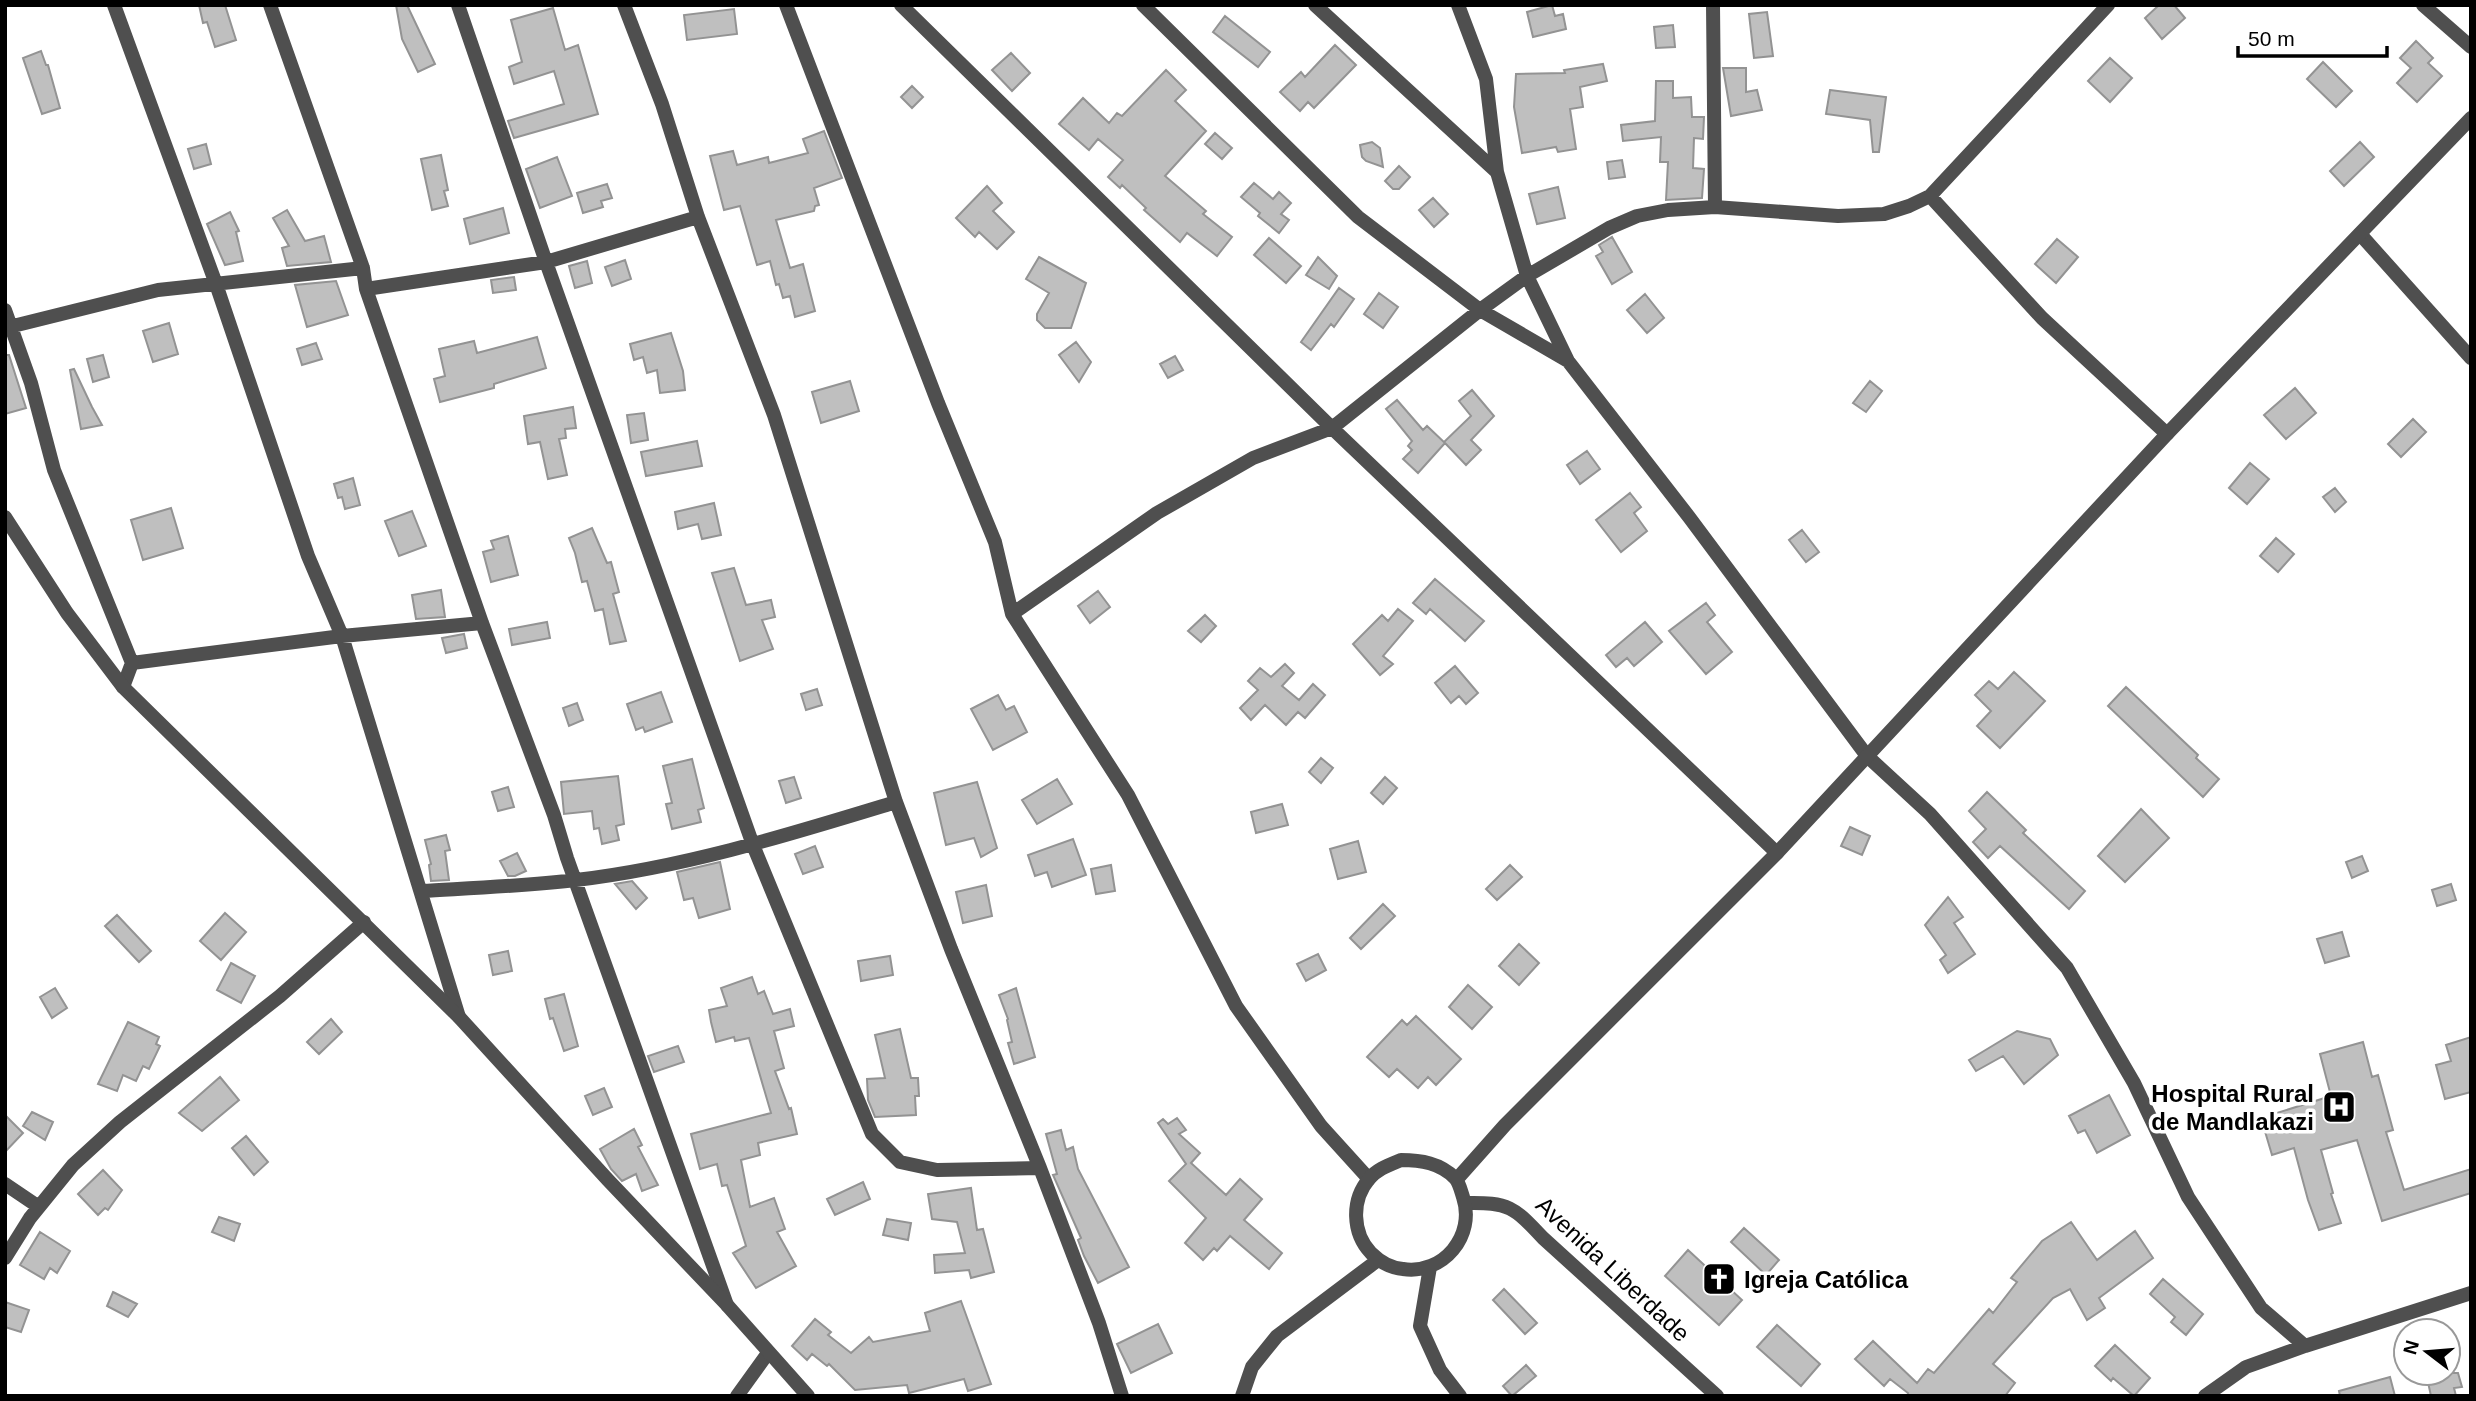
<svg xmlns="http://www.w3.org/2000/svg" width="2476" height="1401" viewBox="0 0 2476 1401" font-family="Arial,sans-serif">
<rect width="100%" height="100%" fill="#fff"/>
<path fill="#bfbfbf" stroke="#939393" stroke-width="2" d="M199 5H225L236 40 215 47 207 22 203 23Z
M396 5H407L435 64 418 72 402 39Z
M1552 5 1555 16 1563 14 1566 29 1533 37 1527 12Z
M2159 5H2174L2185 18 2162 39 2145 18Z
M553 8 565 50 578 45 598 114 514 138 508 121 564 104 554 71 514 84 509 67 522 62 511 20Z
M734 9 737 34 687 40 684 15Z
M1767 12 1773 56 1754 58 1749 14Z
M1225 16 1270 52 1258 67 1213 32Z
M1673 25 1675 47 1656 48 1654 27Z
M2416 41 2433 58 2428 63 2442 76 2417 102 2397 83 2411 68 2400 58Z
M1335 45 1356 65 1314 108 1308 102 1300 111 1280 92 1301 72 1305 77Z
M41 51 46 65H48L60 108 42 114 23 58Z
M1011 53 1030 73 1012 91 992 70Z
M2110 58 2132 78 2110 102 2088 81Z
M2323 62 2352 91 2336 107 2307 79Z
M1603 64 1607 81 1580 87 1583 107 1570 109 1576 149 1558 152 1556 147 1522 153 1514 107 1516 74 1565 73 1564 70Z
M1723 68H1746V92L1757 90 1762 110 1731 116Z
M1166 70 1186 90 1175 101 1206 131 1165 176 1206 211 1203 214 1232 237 1217 256 1187 233 1180 242 1144 210 1146 208 1122 185 1120 188 1108 177 1123 160 1098 139 1089 150 1059 124 1083 98 1109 123 1117 113 1122 116Z
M1656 81H1673V98L1691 97 1692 117H1704L1703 139 1694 138 1693 168 1704 169 1702 198 1666 200 1668 162H1660L1661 137 1623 141 1621 125 1655 121Z
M912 86 923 97 912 108 901 97Z
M1830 90 1886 97 1879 152H1873L1870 120 1826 114Z
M824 131 842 178 814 188 819 205 815 206 814 211 776 220 790 268 803 264 815 311 795 317 790 296 783 298 779 284 776 285 770 261 757 265 740 206 724 210 710 156 733 151 737 165 768 157 769 163 808 153 803 139Z
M1215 133 1232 148 1222 159 1205 144Z
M1372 142 1380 148 1383 167 1366 161 1362 157 1360 145Z
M2360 142 2374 157 2344 186 2330 171Z
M206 144 211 164 194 169 188 149Z
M441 155 448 190 444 191 448 206 432 210 421 159Z
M557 157 572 196 540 208 526 169Z
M1622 160 1625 177 1609 179 1607 162Z
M1399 166 1410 177 1399 189H1393L1385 181Z
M1254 183 1273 199 1279 192 1291 203 1281 214 1289 220 1279 233 1258 216 1260 213 1241 197Z
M607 184 612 198 601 201 603 207 583 213 577 193Z
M987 186 1002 203 993 211 1014 232 997 249 979 232 975 237 956 218Z
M1558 187 1565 218 1537 224 1529 194Z
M1433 198 1448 214 1434 227 1419 210Z
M503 208 509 233 470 244 464 219Z
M287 210 305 241 324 236 331 262 287 266 282 248 289 246 273 218Z
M230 212 239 231 236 232 243 261 225 265 207 224Z
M1612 237 1632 272 1612 284 1596 256 1603 252 1599 245Z
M1269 238 1301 266 1286 283 1254 255Z
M2057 239 2078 257 2056 283 2035 264Z
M1039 257 1086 283 1071 328H1045L1037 320V314L1049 293 1026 279Z
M1318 257 1337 276 1329 289 1306 275Z
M625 260 631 279 612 286 605 267Z
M587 261 592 283 575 288 569 266Z
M514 277 516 290 493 293 491 280Z
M336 281 348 315 307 327 295 285Z
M1339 288 1354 299 1334 327 1331 324 1311 350 1301 342Z
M1379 293 1398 307 1383 328 1364 314Z
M1645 294 1664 318 1647 333 1627 310Z
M169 323 178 354 153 362 143 331Z
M671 333 683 371 685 390 660 393 657 370 647 373 643 357 634 360 630 344Z
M537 337 546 368 494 384V388L440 402 434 379 445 376 439 349 474 341 477 353Z
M1076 342 1091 362 1079 382 1059 355Z
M316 343 322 359 302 365 297 349Z
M5 355H9L26 408 5 414Z
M103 355 109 377 93 382 87 359Z
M1175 356 1183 370 1168 378 1160 364Z
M74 369 92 407 102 425 81 429 70 370Z
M850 381 859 411 821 423 812 392Z
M1870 381 1882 391 1866 412 1853 403Z
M2295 388 2316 413 2286 439 2264 415Z
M1472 390 1494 416 1471 440 1481 450 1466 465 1444 442 1471 416 1459 401Z
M1397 400 1423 430 1427 426 1445 443 1418 473 1403 459 1412 450 1408 446 1412 441 1386 409Z
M573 407 576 428 565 429 566 438 559 439 567 475 548 479 540 442 528 444 524 416Z
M644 413 648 440 631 443 627 415Z
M2413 419 2426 432 2401 457 2388 444Z
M697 441 702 466 646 476 641 452Z
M1587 451 1600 469 1580 484 1567 465Z
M2250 463 2269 479 2247 504 2229 488Z
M353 478 360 505 345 509 342 497 338 498 334 484Z
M2335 488 2346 502 2335 512 2323 497Z
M1630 493 1641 507 1634 513 1647 531 1621 552 1596 520Z
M714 503 721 535 702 539 698 524 678 529 675 512Z
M171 508 183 548 143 560 131 520Z
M412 511 426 546 399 556 385 521Z
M592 528 607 563 611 562 619 592 613 594 626 641 610 644 603 609 595 611 587 581 582 582 575 553 569 538Z
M1802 530 1819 552 1806 562 1789 540Z
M508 536 518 575 491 582 483 552 494 549 491 541Z
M2276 538 2294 554 2278 572 2260 556Z
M734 568 746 605 771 600 775 617 762 620 773 649 740 661 712 573Z
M1435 579 1484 621 1465 641 1430 609 1426 614 1413 603Z
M441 590 445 617 416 619 412 595Z
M1098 591 1110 607 1090 623 1078 606Z
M1706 603 1715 615 1707 622 1732 652 1706 674 1669 631Z
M1398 609 1413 621 1383 656 1393 664 1380 675 1353 644 1382 615 1388 621Z
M1205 615 1216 626 1201 642 1188 631Z
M547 622 550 638 512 645 509 629Z
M1645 622 1662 642 1634 666 1627 658 1616 667 1606 655Z
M464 634 467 648 446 653 442 638Z
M1285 664 1294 673 1282 686 1299 700 1313 684 1325 695 1305 718 1298 712 1286 725 1265 705 1251 720 1240 708 1258 690 1248 681 1260 668 1271 677Z
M1455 666 1478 693 1466 704 1459 696 1451 703 1435 683Z
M2014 672 2045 701 2000 748 1977 726 1991 711 1975 695 1989 681 1998 689Z
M2126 687 2198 755 2196 758 2219 779 2203 797 2108 706Z
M817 689 822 705 806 710 801 694Z
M661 692 672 722 645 732 643 727 636 730 627 704Z
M998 695 1006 710 1014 706 1027 732 993 750 971 709Z
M577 703 583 720 569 726 563 708Z
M1321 758 1333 768 1321 783 1309 772Z
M692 759 704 808 698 810 701 822 672 829 666 804 672 803 663 766Z
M618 776 624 824 616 826 619 840 602 844 599 828 594 829 592 811 564 814 561 782Z
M794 777 801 798 786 803 779 781Z
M1385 777 1397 788 1383 804 1371 793Z
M1057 779 1072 804 1037 824 1022 800Z
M977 782 997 848 981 857 974 838 946 845 934 793Z
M508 787 514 807 498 811 492 792Z
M1987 792 2026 830 2023 833 2085 891 2069 909 2000 846 1988 858 1973 842 1986 829 1969 811Z
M1282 804 1288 825 1256 833 1251 812Z
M2141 809 2169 838 2125 882 2098 856Z
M1850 827 1870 836 1862 855 1841 846Z
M446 835 450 850 445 851 449 880 431 881 429 865 431 864 425 840Z
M1073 839 1086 875 1052 887 1047 872 1035 876 1028 855Z
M1358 841 1366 872 1338 879 1330 849Z
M815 846 823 867 803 874 795 854Z
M517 853 526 871 515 876H508L500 861Z
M2362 856 2368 871 2352 878 2346 862Z
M720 862 730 909 699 918 693 898 684 900 677 872Z
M1111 865 1115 891 1096 894 1091 869Z
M1510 865 1522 877 1497 900 1486 889Z
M632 881 647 898 636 909 615 884Z
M2451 884 2456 900 2437 906 2432 890Z
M986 885 992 916 963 923 956 892Z
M1948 897 1963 917 1954 923 1975 954 1948 973 1940 960 1946 955 1925 925Z
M1383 904 1395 916 1361 949 1350 938Z
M225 913 246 932 221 960 200 941Z
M117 915 151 951 139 962 105 926Z
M2342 932 2349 956 2325 963 2317 939Z
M1519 944 1539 963 1519 985 1499 966Z
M508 951 512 971 493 975 489 955Z
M1318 954 1326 970 1306 981 1297 964Z
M890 956 893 975 861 981 858 961Z
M231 963 255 976 241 1003 217 990Z
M752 977 758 994 764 991 773 1014 790 1009 794 1026 774 1031 784 1068 775 1071 789 1109 791 1108 797 1134 758 1143 760 1155 741 1160 750 1207 774 1198 785 1229 777 1232 796 1266 756 1288 733 1253 746 1246 727 1185 722 1186 717 1164 700 1169 691 1134 771 1113 749 1038 735 1041 734 1037 716 1042 711 1022 709 1010 727 1006 721 988Z
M1468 985 1492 1007 1472 1029 1449 1007Z
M55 988 67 1008 52 1018 40 997Z
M1016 988 1035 1057 1014 1064 1008 1043 1012 1042 1007 1020 1008 1019 999 995Z
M564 994 578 1046 564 1051 553 1018 550 1019 545 999Z
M1416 1016 1461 1059 1436 1085 1428 1077 1418 1088 1397 1069 1389 1077 1367 1057 1402 1020 1407 1025Z
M331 1019 342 1032 319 1054 307 1042Z
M128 1022 159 1037 156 1044 160 1046 149 1069 143 1066 136 1081 123 1075 117 1091 98 1084Z
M900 1029 911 1078H918L919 1096H915L916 1115 875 1117 868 1100 867 1079 885 1078 875 1035Z
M2017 1031 2050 1039 2058 1055 2024 1084 2003 1056 1976 1071 1969 1060Z
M2471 1037V1092L2445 1099 2436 1065 2451 1061 2446 1045Z
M2363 1042 2372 1077 2378 1075 2393 1130 2386 1132 2404 1190 2471 1169V1193L2382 1221 2357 1140 2321 1150 2333 1193 2331 1194 2341 1223 2319 1230 2308 1200 2294 1148 2272 1155 2261 1118 2331 1096 2320 1054Z
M678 1046 684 1062 654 1072 648 1056Z
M220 1077 239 1100 202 1131 179 1113Z
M604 1088 612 1107 593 1115 585 1096Z
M2109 1095 2130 1135 2097 1153 2085 1130 2078 1133 2069 1116Z
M32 1112 53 1122 45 1140 23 1126Z
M5 1115 23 1133 5 1152Z
M1177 1118 1186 1130 1179 1134 1200 1153 1191 1163 1226 1195 1240 1179 1262 1199 1244 1220 1282 1253 1269 1269 1230 1236 1217 1251 1214 1248 1203 1260 1185 1243 1206 1218 1169 1181 1186 1164 1158 1123 1163 1119 1168 1124Z
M634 1129 642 1145 638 1147 658 1185 642 1191 636 1174 622 1181 611 1169 600 1149Z
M1061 1130 1066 1150 1073 1147 1078 1169 1129 1267 1098 1283 1084 1256 1078 1240 1081 1238 1053 1175 1057 1174 1046 1134Z
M246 1136 268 1162 254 1175 232 1148Z
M103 1170 122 1190 108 1210 105 1208 98 1215 78 1194Z
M863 1182 870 1199 835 1215 827 1199Z
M971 1188 977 1230 983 1229 994 1272 971 1278 969 1270 935 1273 934 1255 965 1253 957 1222 932 1219 928 1194Z
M219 1217 240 1224 234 1241 212 1232Z
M887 1219 911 1223 908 1240 883 1235Z
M2071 1222 2097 1260 2135 1231 2153 1258 2099 1298 2105 1308 2087 1320 2070 1289 2053 1298 1993 1364 2015 1383 2005 1396H1907L1908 1393 1890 1379 1884 1386 1855 1359 1873 1341 1917 1383 1928 1369 1934 1373 1989 1309 1993 1313 2017 1282 2011 1278 2042 1241Z
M1744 1228 1779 1260 1766 1275 1731 1242Z
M40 1232 70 1251 57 1273 50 1268 44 1279 20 1265Z
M1688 1250 1742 1300 1719 1325 1665 1276Z
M2163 1279 2203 1314 2186 1335 2171 1322 2175 1317 2150 1294Z
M1504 1289 1537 1323 1525 1334 1493 1300Z
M113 1292 137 1304 128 1317 107 1306Z
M961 1301 991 1384 968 1391 964 1379 909 1393 907 1385 855 1390 829 1364 827 1366 812 1354 807 1360 792 1346 815 1319 831 1332 828 1335 851 1353 869 1337 873 1342 930 1331 925 1313Z
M5 1302 29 1310 21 1332 5 1327Z
M1158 1324 1172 1353 1131 1373 1117 1344Z
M1777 1325 1820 1364 1801 1386 1757 1347Z
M2115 1345 2150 1378 2134 1396 2113 1378 2111 1381 2095 1366Z
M1526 1365 1536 1376 1512 1396 1503 1386Z
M2426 1373H2458L2462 1387 2454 1388 2456 1396H2431Z
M2390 1377 2395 1396H2340L2339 1391Z"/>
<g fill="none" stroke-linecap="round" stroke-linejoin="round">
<path stroke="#4f4f4f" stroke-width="14" d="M114 5 216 284 308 556 342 636 459 1017
M270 5 363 268 366 289 482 623 554 815 567 858 727 1305
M458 5 546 262 753 845 872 1134 900 1162 937 1170 1040 1168
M624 5 662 104 698 217 774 415 896 802 951 949 1040 1168 1099 1323 1122 1396
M786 5 938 403 995 542 1012 614 1128 795 1236 1006 1321 1126 1369 1179
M901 5 1332 428 1777 853
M1143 5 1358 217 1480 310 1568 361 1689 517 1867 756 1930 814 2067 968 2134 1083 2188 1197 2261 1308 2305 1346
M1315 5 1497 172
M1458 5 1486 79 1497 172 1527 276 1568 361
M1713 5 1715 207
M2423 5 2471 47
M1930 196 2042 318 2167 434
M2360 234 2471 358
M366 289 546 262 698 217
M5 310 31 383 54 470 132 663 123 687
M5 328 158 290 363 268
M1012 614 1157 513 1253 458 1332 428 1480 310 1527 276 1609 228 1637 216 1668 210 1715 207 1838 216 1884 214 1909 206 1930 196 2108 5
M132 663 342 636 482 623
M422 891C473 888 525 886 576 880 686 867 791 834 896 802
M5 1184 39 1207
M1465 1203C1509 1202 1514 1207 1543 1238L1717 1396
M5 1258 30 1218 73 1165 120 1122 280 996 364 922
M737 1396 768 1353
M2205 1396 2246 1367 2305 1346 2471 1293"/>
<path stroke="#4f4f4f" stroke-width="14" d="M5 517 67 613 123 687 459 1017 608 1180 727 1305 808 1396
M1401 1160C1421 1160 1440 1163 1455 1178 1459 1182 1461 1191 1463 1197 1476 1236 1443 1275 1403 1269 1390 1268 1380 1262 1371 1253 1352 1233 1351 1200 1369 1179 1377 1169 1389 1165 1401 1160Z
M1457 1179 1505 1125 1777 853 2167 434 2471 118
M1430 1267 1420 1326 1440 1370 1460 1396
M1242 1396 1252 1367 1277 1336 1378 1260"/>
</g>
<defs>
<symbol id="hospital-square" viewBox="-11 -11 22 22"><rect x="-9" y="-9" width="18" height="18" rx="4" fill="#000" stroke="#fff"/><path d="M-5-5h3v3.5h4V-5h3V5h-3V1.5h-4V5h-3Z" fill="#fff"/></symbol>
<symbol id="church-square" viewBox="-11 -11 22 22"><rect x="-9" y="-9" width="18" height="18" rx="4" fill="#000" stroke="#fff"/><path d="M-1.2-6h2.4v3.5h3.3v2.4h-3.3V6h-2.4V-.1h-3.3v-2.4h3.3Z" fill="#fff"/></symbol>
</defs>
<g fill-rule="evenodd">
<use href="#hospital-square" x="2320" y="1088" width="38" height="38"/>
<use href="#church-square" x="1700" y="1260" width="38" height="38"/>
</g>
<g text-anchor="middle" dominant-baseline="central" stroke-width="7" stroke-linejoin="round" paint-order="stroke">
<g font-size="24" font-weight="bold" fill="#000" stroke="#fff" text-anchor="end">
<text x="2314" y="1093">Hospital Rural<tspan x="2314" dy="28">de Mandlakazi</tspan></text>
<text x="1744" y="1279" text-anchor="start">Igreja Católica</text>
</g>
<g font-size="24" fill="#000" stroke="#fff">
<text transform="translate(1613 1269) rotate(43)">Avenida Liberdade</text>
</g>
</g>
<rect width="2476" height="1401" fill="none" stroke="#000000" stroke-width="14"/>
<g transform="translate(2427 1352) rotate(286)"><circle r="33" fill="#ffffff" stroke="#999999" stroke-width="2"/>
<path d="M0-5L12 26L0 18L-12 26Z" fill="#000000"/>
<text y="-10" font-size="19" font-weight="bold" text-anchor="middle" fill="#000000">N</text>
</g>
<path d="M2238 46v10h149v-10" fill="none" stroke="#000000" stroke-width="3.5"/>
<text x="2248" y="46" font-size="21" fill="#000000" stroke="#ffffff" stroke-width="5" paint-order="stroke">50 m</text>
</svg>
